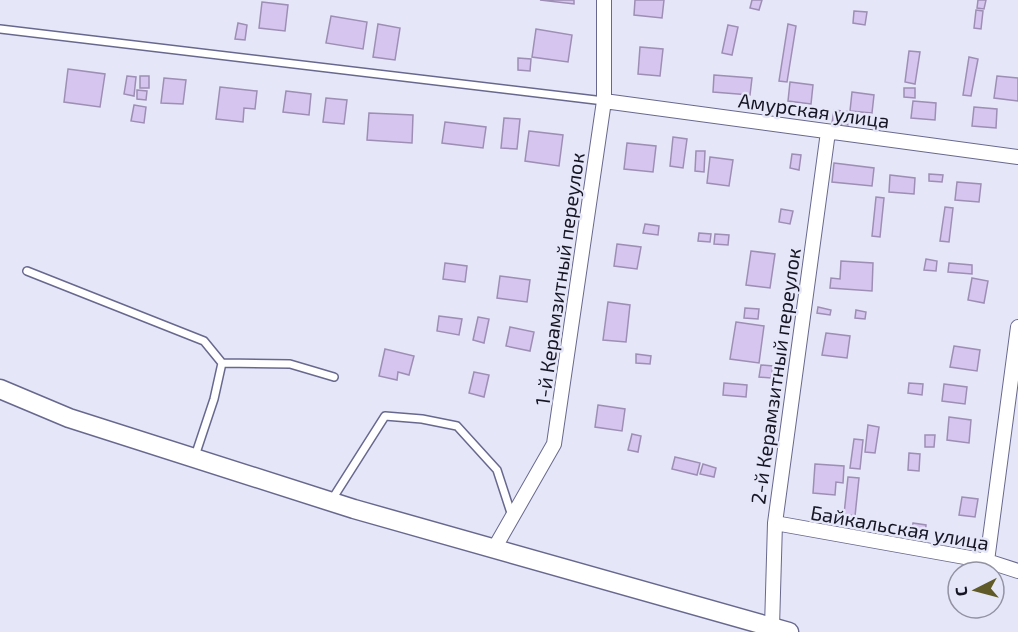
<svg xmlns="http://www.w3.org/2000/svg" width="1018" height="632" viewBox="0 0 1018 632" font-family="'Exo 2',sans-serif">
<rect width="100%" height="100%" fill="#e5e6f8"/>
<path fill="#d6c5ee" stroke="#9e8eb5" stroke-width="1.5" d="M540 0H574V4Z
M635 0H664L662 18 634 15Z
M752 0H762L759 10 750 8Z
M978 0H986L984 9 977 8Z
M262 2 288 5 285 31 259 28Z
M976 10 983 11 981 29 974 28Z
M854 11 867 12 865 25 853 23Z
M331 16 367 22 363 49 326 43Z
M238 23 247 25 245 40 235 39Z
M378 24 400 28 395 60 373 57Z
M788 24 796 26 787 82 779 81Z
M728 25 738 27 732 55 722 53Z
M536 29 572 35 568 62 532 57Z
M640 47 663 49 660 76 638 74Z
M909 51 920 52 915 84 905 82Z
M969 57 978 59 971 96 963 95Z
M518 58 531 59 530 71 518 70Z
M68 69 105 74 100 107 64 102Z
M714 75 752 78 750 95 713 92Z
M127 76 136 77 134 96 124 94Z
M140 76H149V88H140Z
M997 76 1018 78V101L994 98Z
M164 78 186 80 183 104 161 103Z
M790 82 813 85 811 104 788 101Z
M220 87 257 91 255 109 244 108 243 122 216 119Z
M904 88H915V98L904 97Z
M137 90 147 91 146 100 137 99Z
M286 91 311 94 309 115 283 112Z
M852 92 874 95 872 113 850 111Z
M326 98 347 100 344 124 323 122Z
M913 101 936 103 935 120 911 118Z
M134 105 146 107 144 123 131 121Z
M974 107 997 109 996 128 972 126Z
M834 110 850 112 848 125 832 123Z
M369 113 413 115 412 143 367 140Z
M504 118 520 119 517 149 501 148Z
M445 122 486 127 483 148 442 143Z
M529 131 563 135 559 166 525 161Z
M673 137 687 139 683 168 670 166Z
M627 143 656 146 653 172 624 169Z
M696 151H705L704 172 695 171Z
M792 154 801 155 799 170 790 168Z
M710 157 733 160 729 186 707 183Z
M834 163 874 168 872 186 832 182Z
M929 174 943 175 942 182 929 181Z
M890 175 915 178 914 194 889 192Z
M957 182 981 184 979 202 955 200Z
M876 197 884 198 880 237 872 236Z
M945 207 953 208 949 242 940 241Z
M781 209 793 211 790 224 779 222Z
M645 224 659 226 658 235 643 233Z
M699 233 711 234 710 242 698 241Z
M715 234 729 235 728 245 714 244Z
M617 244 641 247 637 269 614 266Z
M751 251 775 254 770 288 746 285Z
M926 259 937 261 936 271 924 270Z
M841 261 873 263 872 291 830 288 831 278 840 279Z
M445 263 467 266 465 282 443 279Z
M949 263 972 265V274L948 272Z
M500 276 530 280 527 302 497 298Z
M972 278 988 281 984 303 968 300Z
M608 302 630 305 626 342 603 340Z
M818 307 831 310 830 315 817 313Z
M745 308 759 309 758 319 744 318Z
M856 310 866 312 865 319 855 318Z
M439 316 462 319 459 335 437 331Z
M478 317 489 319 484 343 473 340Z
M736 322 764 326 759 363 730 359Z
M510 327 534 332 530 351 506 346Z
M826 333 850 336 847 358 822 355Z
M954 346 980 350 977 371 950 367Z
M385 349 414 356 409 375 398 372 397 380 379 376Z
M636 354 651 356 650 364 636 363Z
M761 365 773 366 771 378 759 377Z
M474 372 489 375 484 397 469 393Z
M724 383 747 385 746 397 723 395Z
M909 383 923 384 922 395 908 393Z
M944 384 967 387 965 404 942 401Z
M598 405 625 409 622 431 595 427Z
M949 417 971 420 969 443 947 440Z
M868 425 879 427 875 453 865 452Z
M632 434 641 436 638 452 628 450Z
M925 435H935L934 447H925Z
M854 439 863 440 860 469 850 468Z
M909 453 920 454 919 471 908 470Z
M675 457 700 463 697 475 672 469Z
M703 464 716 468 714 477 700 474Z
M815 464 844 466 843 483 836 482 835 495 813 493Z
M848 477 859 478 855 516 844 514Z
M962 497 978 499 975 517 959 515Z
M913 523 926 525 925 538 911 536Z"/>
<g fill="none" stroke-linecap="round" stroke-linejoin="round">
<defs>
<path id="lane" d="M0 29 604 101
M27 271 204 341 222 363 214 399 195 456
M222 363 290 364 334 377
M331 501 385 416 422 419 457 426 497 470 512 516"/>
<path id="street" d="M604 101 1018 157
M775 523 987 561 1018 571
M494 549 554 444 604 101V0
M987 561 1018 327
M772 627 775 523 828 132"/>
<path id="secondary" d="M0 389 69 418 354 509 789 632"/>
</defs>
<use href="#lane" stroke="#68688e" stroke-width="10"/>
<use href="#street" stroke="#68688e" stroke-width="16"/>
<use href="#secondary" stroke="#68688e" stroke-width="21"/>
<use href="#lane" stroke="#fff" stroke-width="7"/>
<use href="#street" stroke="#fff" stroke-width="14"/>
<use href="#secondary" stroke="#fff" stroke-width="18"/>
</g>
<g text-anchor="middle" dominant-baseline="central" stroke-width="5" stroke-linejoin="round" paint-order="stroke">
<g font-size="20" fill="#151524" stroke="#e5e6f8">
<text transform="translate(814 110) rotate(8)">Амурская улица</text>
<text transform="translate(559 279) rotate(-82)">1-й Керамзитный переулок</text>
<text transform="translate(775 376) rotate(-82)">2-й Керамзитный переулок</text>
<text transform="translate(900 527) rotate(10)">Байкальская улица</text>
</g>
</g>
<g transform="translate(976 590) rotate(264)"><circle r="28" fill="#e5e6f8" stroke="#9292a3" stroke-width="1.5"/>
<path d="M0-4.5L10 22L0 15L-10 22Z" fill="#5f5a27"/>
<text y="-9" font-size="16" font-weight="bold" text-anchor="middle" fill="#151524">С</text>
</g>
</svg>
